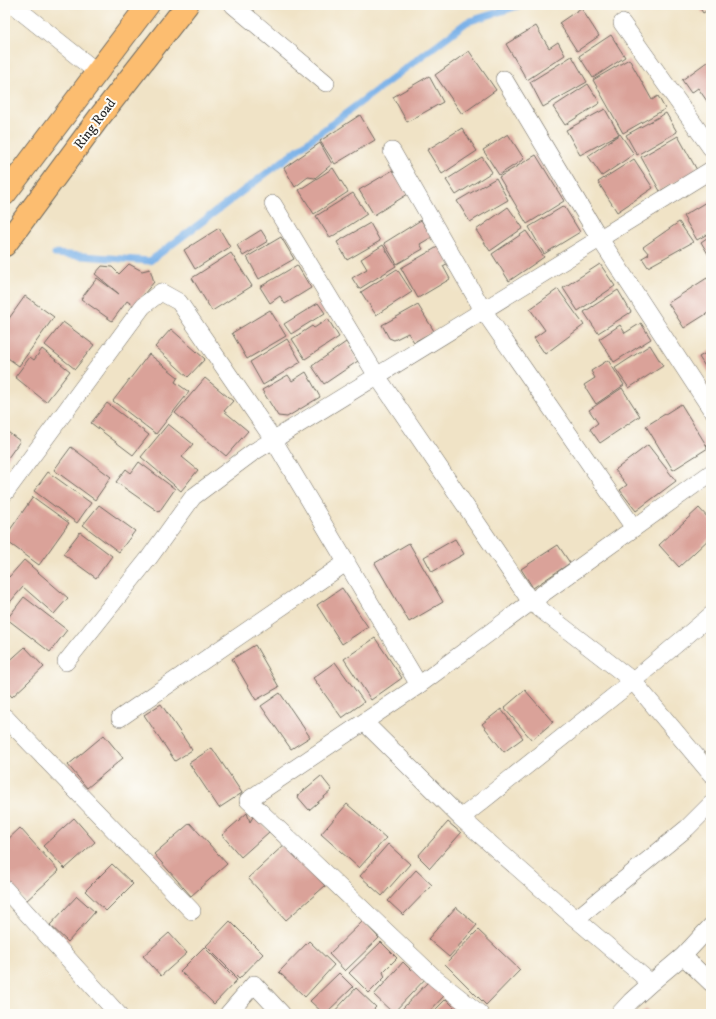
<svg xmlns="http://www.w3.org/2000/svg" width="716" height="1019" viewBox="0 0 716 1019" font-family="'IM FELL DW Pica',serif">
<rect width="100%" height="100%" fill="#fdfcf7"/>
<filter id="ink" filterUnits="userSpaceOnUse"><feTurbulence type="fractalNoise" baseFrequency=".025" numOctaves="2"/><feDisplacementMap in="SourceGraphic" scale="8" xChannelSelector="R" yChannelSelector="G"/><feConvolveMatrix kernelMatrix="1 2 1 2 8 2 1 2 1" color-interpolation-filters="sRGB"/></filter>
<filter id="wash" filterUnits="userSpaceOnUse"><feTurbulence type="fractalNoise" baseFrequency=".012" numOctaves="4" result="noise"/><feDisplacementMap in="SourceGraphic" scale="16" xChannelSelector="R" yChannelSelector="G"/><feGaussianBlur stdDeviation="0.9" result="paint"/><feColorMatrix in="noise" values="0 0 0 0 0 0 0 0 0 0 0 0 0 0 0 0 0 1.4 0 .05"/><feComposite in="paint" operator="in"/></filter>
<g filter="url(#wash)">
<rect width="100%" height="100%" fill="#f0e3c6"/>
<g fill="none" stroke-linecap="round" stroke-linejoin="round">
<path stroke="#78b0e8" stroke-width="7" d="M55 254 150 261 467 22 521 5"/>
</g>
<g id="blocks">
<path fill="#daa299" d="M698 5H711V8L703 13Z
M581 8 599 36 577 51 559 23Z
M536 26 549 48 558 42 565 55 527 80 506 44Z
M611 35 625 57 593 78 579 56Z
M469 51 496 90 462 114 435 75Z
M572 56 587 82 543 107 530 82Z
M629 59 652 100 658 96 665 109 623 133 593 80Z
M711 59V107L698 88 691 93 682 80Z
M429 76 443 102 407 122 393 97Z
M588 84 600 103 565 125 553 107Z
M605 109 619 134 580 155 566 130Z
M666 113 677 132 637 155 626 135Z
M360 115 375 140 335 164 320 141Z
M462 128 477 151 442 174 427 150Z
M508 134 524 159 499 175 483 150Z
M620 134 634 154 602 176 588 156Z
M678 136 697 170 660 191 641 157Z
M320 143 332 164 315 178 308 177 295 187 284 168Z
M536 155 564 201 527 224 499 177Z
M482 157 492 172 456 195 446 180Z
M634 159 653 188 617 212 598 182Z
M333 168 348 192 314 214 299 190Z
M393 170 408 194 374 215 359 190Z
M496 178 508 200 470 222 457 201Z
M353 193 367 214 330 238 316 216Z
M711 199V232L697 240 683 216Z
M564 206 580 232 544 254 529 227Z
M508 207 523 228 490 251 476 230Z
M421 220 432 237 420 244 423 249 397 264 384 243Z
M679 222 693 242 648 267 642 258 649 254 643 247Z
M370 223 380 241 347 260 337 242Z
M219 228 230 247 195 269 184 250Z
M261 230 268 241 243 256 237 245Z
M526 231 544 257 509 281 492 254Z
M711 235V259L701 242Z
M281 237 294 259 259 279 247 257Z
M383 245 396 266 359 289 352 278 367 269 361 259Z
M441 245 450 262 443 266 450 279 418 298 401 268Z
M231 253 252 286 212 311 192 278Z
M129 264 142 271 150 269 154 282 134 306 127 301 112 321 81 299 97 278 119 294 95 274 102 266 112 267 119 274Z
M600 264 615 286 578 311 563 288Z
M297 265 311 288 285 304 280 296 270 303 260 287Z
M397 269 412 292 376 315 361 292Z
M707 278 711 284V311L684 328 668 303Z
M558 289 584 325 545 354 534 338 545 330 530 309Z
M618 290 631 312 598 333 584 312Z
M25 296 54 317 19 366 5 356V324Z
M318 303 325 313 291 334 284 324Z
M418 305 434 331 414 342 408 333 394 340 389 338 382 325Z
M270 310 286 336 247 359 232 333Z
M328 319 339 337 305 359 292 339 312 326 314 328Z
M63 322 94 345 75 369 45 345Z
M641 323 651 339 614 362 599 339 620 325 625 333Z
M171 329 205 359 188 377 155 347Z
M287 339 301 362 263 385 250 362Z
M346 342 358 361 324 384 312 366Z
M650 345 663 366 629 388 615 368Z
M42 349 70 371 46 402 15 377 30 357 34 360Z
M711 350V376L699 357Z
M149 354 178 377 175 382 189 392 156 434 113 401Z
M608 360 624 385 596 404 584 385 595 378 591 371Z
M306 372 320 397 287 417 278 416 262 390 288 375 292 381Z
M205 378 233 401 224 411 248 431 226 456 175 413Z
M622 388 640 416 600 443 590 429 598 423 589 410Z
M107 403 149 435 133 455 91 423Z
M681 404 708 448 673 470 646 426Z
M168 424 193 444 182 457 198 470 181 491 141 457Z
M5 430 20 441 5 462Z
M648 445 676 481 636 511 620 490 627 485 615 470Z
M71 447 111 477 95 500 54 470Z
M139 462 175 489 159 512 116 482 126 469 131 473Z
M48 472 91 503 77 523 34 491Z
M33 497 69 523 39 565 5 540V537Z
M99 505 135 531 119 552 83 525Z
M699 508 711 521V537L679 567 659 545Z
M80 532 112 556 96 578 63 554Z
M455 539 464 554 432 572 424 557Z
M409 543 443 602 409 622 375 563Z
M558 545 570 563 533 588 521 569Z
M24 560 68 598 54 614 23 587 5 608V573L9 577Z
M342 588 368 627 342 644 317 605Z
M24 597 67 630 50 652 7 619Z
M375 638 402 678 371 700 344 659Z
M255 645 279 687 256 700 232 659Z
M25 647 44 667 12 697 5 689V665Z
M335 662 364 702 342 718 313 678Z
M525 690 553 722 532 740 504 708Z
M280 693 310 737 291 749 261 706Z
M161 704 192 750 175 761 144 715Z
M501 709 523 738 504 752 482 724Z
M104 735 123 758 87 788 68 765Z
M212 748 242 793 219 808 189 763Z
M321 776 332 790 309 810 297 796Z
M347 804 386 838 359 868 321 834Z
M247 813 250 822 254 815 269 832 241 857 222 835Z
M74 818 95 842 65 869 43 846Z
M448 822 461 833 430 868 418 856Z
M190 823 227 864 191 896 154 854Z
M20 828 59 871 26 901 5 878V842Z
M286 843 325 886 286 920 248 878Z
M388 844 410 864 382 896 360 876Z
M112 864 133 884 106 911 85 891Z
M416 870 432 885 403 915 388 901Z
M77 896 95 912 68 942 50 925Z
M456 907 477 925 449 957 428 939Z
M230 921 263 954 239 979 206 946Z
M363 921 379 938 345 971 329 954Z
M478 930 520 970 486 1005 445 964Z
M169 933 187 953 161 976 143 956Z
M309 941 334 965 305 997 279 972Z
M381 942 397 958 383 972 385 977 369 993 349 973Z
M204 947 237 980 214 1004 180 971Z
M403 962 411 970 416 965 428 976 393 1013 374 995Z
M339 973 353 987 325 1014H324L310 1001Z
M428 982 444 996 427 1014H407L402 1009Z
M356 988 376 1007 369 1014H332Z
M446 999 461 1014H431Z
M646 1009 651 1014H641Z"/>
</g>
</g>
<g filter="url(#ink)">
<use href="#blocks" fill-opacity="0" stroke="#706b61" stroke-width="1"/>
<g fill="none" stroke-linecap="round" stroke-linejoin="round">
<defs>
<path id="minor" d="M13 5 97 72
M233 5 326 83
M622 23 711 148
M504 79 600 239 711 409
M392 151 483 310 634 528
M273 204 377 376 531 602 633 681 711 774
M5 493 143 306 161 292 179 302 273 439 419 685 531 602 711 473
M66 662 149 558 193 497 252 453 711 170
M419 685 248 800 436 979 480 1014
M5 717 192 911
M120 718 347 562
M364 722 461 818
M711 804 687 828 576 919 651 983 683 956 711 926
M5 889 118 1014
M576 919 461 818 633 681 711 615
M683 956 711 983
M228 1014 254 984 282 1014
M619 1014 631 1001 651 983"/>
<path id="trunk" d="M5 194 148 5
M5 245 98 119 187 5"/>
</defs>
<use href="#minor" stroke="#706b61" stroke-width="18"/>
<use href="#trunk" stroke="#706b61" stroke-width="24"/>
<use href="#minor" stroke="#fff" stroke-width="17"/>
<use href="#trunk" stroke="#fcbd6f" stroke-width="22"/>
</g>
</g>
<g text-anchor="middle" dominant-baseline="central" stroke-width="4" stroke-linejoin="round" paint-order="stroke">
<g font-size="14" fill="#2b2b2b" stroke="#fdfcf7">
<text transform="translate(95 124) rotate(-53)">Ring Road</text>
</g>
</g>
<rect width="716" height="1019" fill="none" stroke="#fdfcf7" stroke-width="20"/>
</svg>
